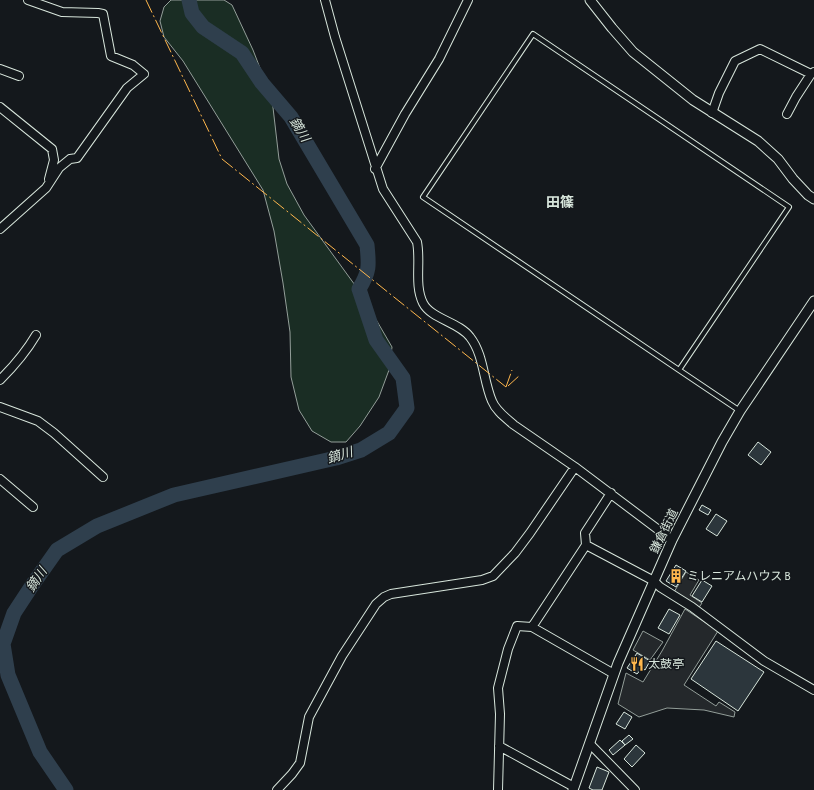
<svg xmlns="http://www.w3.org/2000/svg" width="814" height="790" viewBox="0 0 814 790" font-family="'Alegreya Sans','Noto Sans JP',sans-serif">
<rect width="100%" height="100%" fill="#14181c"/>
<path fill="#1a2d24" stroke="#939e99" d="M171 0H224L232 5 253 50 272 99 279 159 287 184 304 215 360 292 392 347 389 370 379 397 360 426 346 442H331L312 431 299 410 291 377 290 332 283 283 274 231 263 190 183 61 164 37 160 21 164 7Z"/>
<path fill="#24282b" stroke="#939e99" d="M686 572 699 580 690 595 702 603 698 609 674 592Z
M685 609 718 631 684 685 716 706 719 702 735 712 734 717 704 710 667 708 639 717 618 704 626 673 643 682 662 651Z
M643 631 663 642 650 660 633 650Z"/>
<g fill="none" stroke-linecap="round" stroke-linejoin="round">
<path stroke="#2f3f4d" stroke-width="15" d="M66 790 40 752 8 675 3 644 14 613 33 584 57 550 97 526 174 495 336 458 361 450 389 433 407 408 403 378 376 340 359 289C370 271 369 265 367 245L291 117 262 83 242 53 203 27 192 13 189 0"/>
</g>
<path fill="#2c363c" stroke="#d8e6dc" d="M758 442 771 452 761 465 748 455Z
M702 505 711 510 708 515 699 510Z
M716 514 727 521 717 536 706 529Z
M676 565 686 571 676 587 666 581Z
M702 580 712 586 702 602 692 596Z
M669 609 680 615 669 634 658 628Z
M716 641 764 672 738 711 691 679Z
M637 653 650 661 645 670 642 668 637 674 627 668Z
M624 712 632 717 625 729 616 724Z
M629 735 633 739 625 745 622 741Z
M620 740 625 745 613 755 609 750Z
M636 745 645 753 632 767 624 759Z
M597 767 609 772 602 790H593L589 788Z"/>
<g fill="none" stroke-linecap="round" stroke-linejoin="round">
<defs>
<path id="service" d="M679 370 789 207 533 34 423 197 679 370 740 411"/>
<path id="minor" d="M325 0 335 37 383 189 417 242C421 262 414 285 423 303 431 319 459 322 470 337 484 355 483 380 492 401 496 411 506 418 514 425L575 467 672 540
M0 69 19 76
M0 107 52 149 54 160 49 179
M712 113 719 93 735 61 760 49 811 74 814 72
M787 114 796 97 811 74
M375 169 405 114 439 59 468 0
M0 229 46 188 59 168 70 159 77 158 127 88 144 74 133 65 111 56 103 14 98 13 62 12 28 0
M0 380C14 366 26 352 36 335
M0 407 38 421 54 433 103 477
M0 479 33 507
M611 493 585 533 586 545 654 581 660 587 692 607 764 661 814 690
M532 627 614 674
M590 744 635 790
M499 746 574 787
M277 790 292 774 300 763 309 717 342 656 376 604 384 597 391 594 482 580 493 576 515 553 530 533 575 467
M498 790 500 714 498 688 508 649 517 626 532 627 586 545"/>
<path id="tertiary" d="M590 0 612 28 633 52 693 100 758 141 778 159 793 179 808 195 814 199
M573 790 618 663 672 540 722 442 740 411 814 301"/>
</defs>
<use href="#service" stroke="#d8e6dc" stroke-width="6"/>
<use href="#minor" stroke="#d8e6dc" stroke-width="10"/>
<use href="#tertiary" stroke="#d8e6dc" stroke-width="11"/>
<use href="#service" stroke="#14181c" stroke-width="4"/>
<use href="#minor" stroke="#14181c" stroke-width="8"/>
<use href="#tertiary" stroke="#14181c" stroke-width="9"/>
<path stroke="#ffb74d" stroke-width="1" stroke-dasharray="14 3 2 3" stroke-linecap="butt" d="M146 0 222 159 506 387
M508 386 520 375
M506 387 512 370"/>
</g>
<defs>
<symbol id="building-bare" viewBox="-9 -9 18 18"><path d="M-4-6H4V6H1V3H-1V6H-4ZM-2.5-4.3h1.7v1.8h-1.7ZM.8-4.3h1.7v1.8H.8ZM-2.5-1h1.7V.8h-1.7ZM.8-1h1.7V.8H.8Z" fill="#ffb74d" stroke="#14181c" stroke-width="2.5" paint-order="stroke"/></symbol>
<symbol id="restaurant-bare" viewBox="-9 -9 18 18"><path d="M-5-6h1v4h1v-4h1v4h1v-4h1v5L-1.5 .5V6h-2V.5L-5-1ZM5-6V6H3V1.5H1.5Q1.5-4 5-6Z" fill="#ffb74d" stroke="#14181c" stroke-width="2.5" paint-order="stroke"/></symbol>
</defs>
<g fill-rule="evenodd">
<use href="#building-bare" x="666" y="566" width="20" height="20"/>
<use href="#restaurant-bare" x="627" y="654" width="20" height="20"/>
</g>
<g text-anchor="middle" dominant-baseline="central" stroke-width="3" stroke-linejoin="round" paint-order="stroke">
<g font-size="12" fill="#d8e6dc" stroke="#14181c">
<text transform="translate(664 531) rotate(-64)">鎌倉街道</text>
</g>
<g font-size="12" fill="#d8e6dc" stroke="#14181c" text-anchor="start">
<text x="687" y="576">ミレニアムハウス B</text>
<text x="648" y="664">太鼓亭</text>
</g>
<g font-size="13" font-style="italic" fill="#d8e6dc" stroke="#14181c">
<text transform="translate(299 130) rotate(58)">鏑川</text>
<text transform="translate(340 456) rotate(-16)">鏑川</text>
<text transform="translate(37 580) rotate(-56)">鏑川</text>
</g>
<g font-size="14" font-weight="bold" fill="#d8e6dc" stroke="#14181c">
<text x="560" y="203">田篠</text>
</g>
</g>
</svg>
